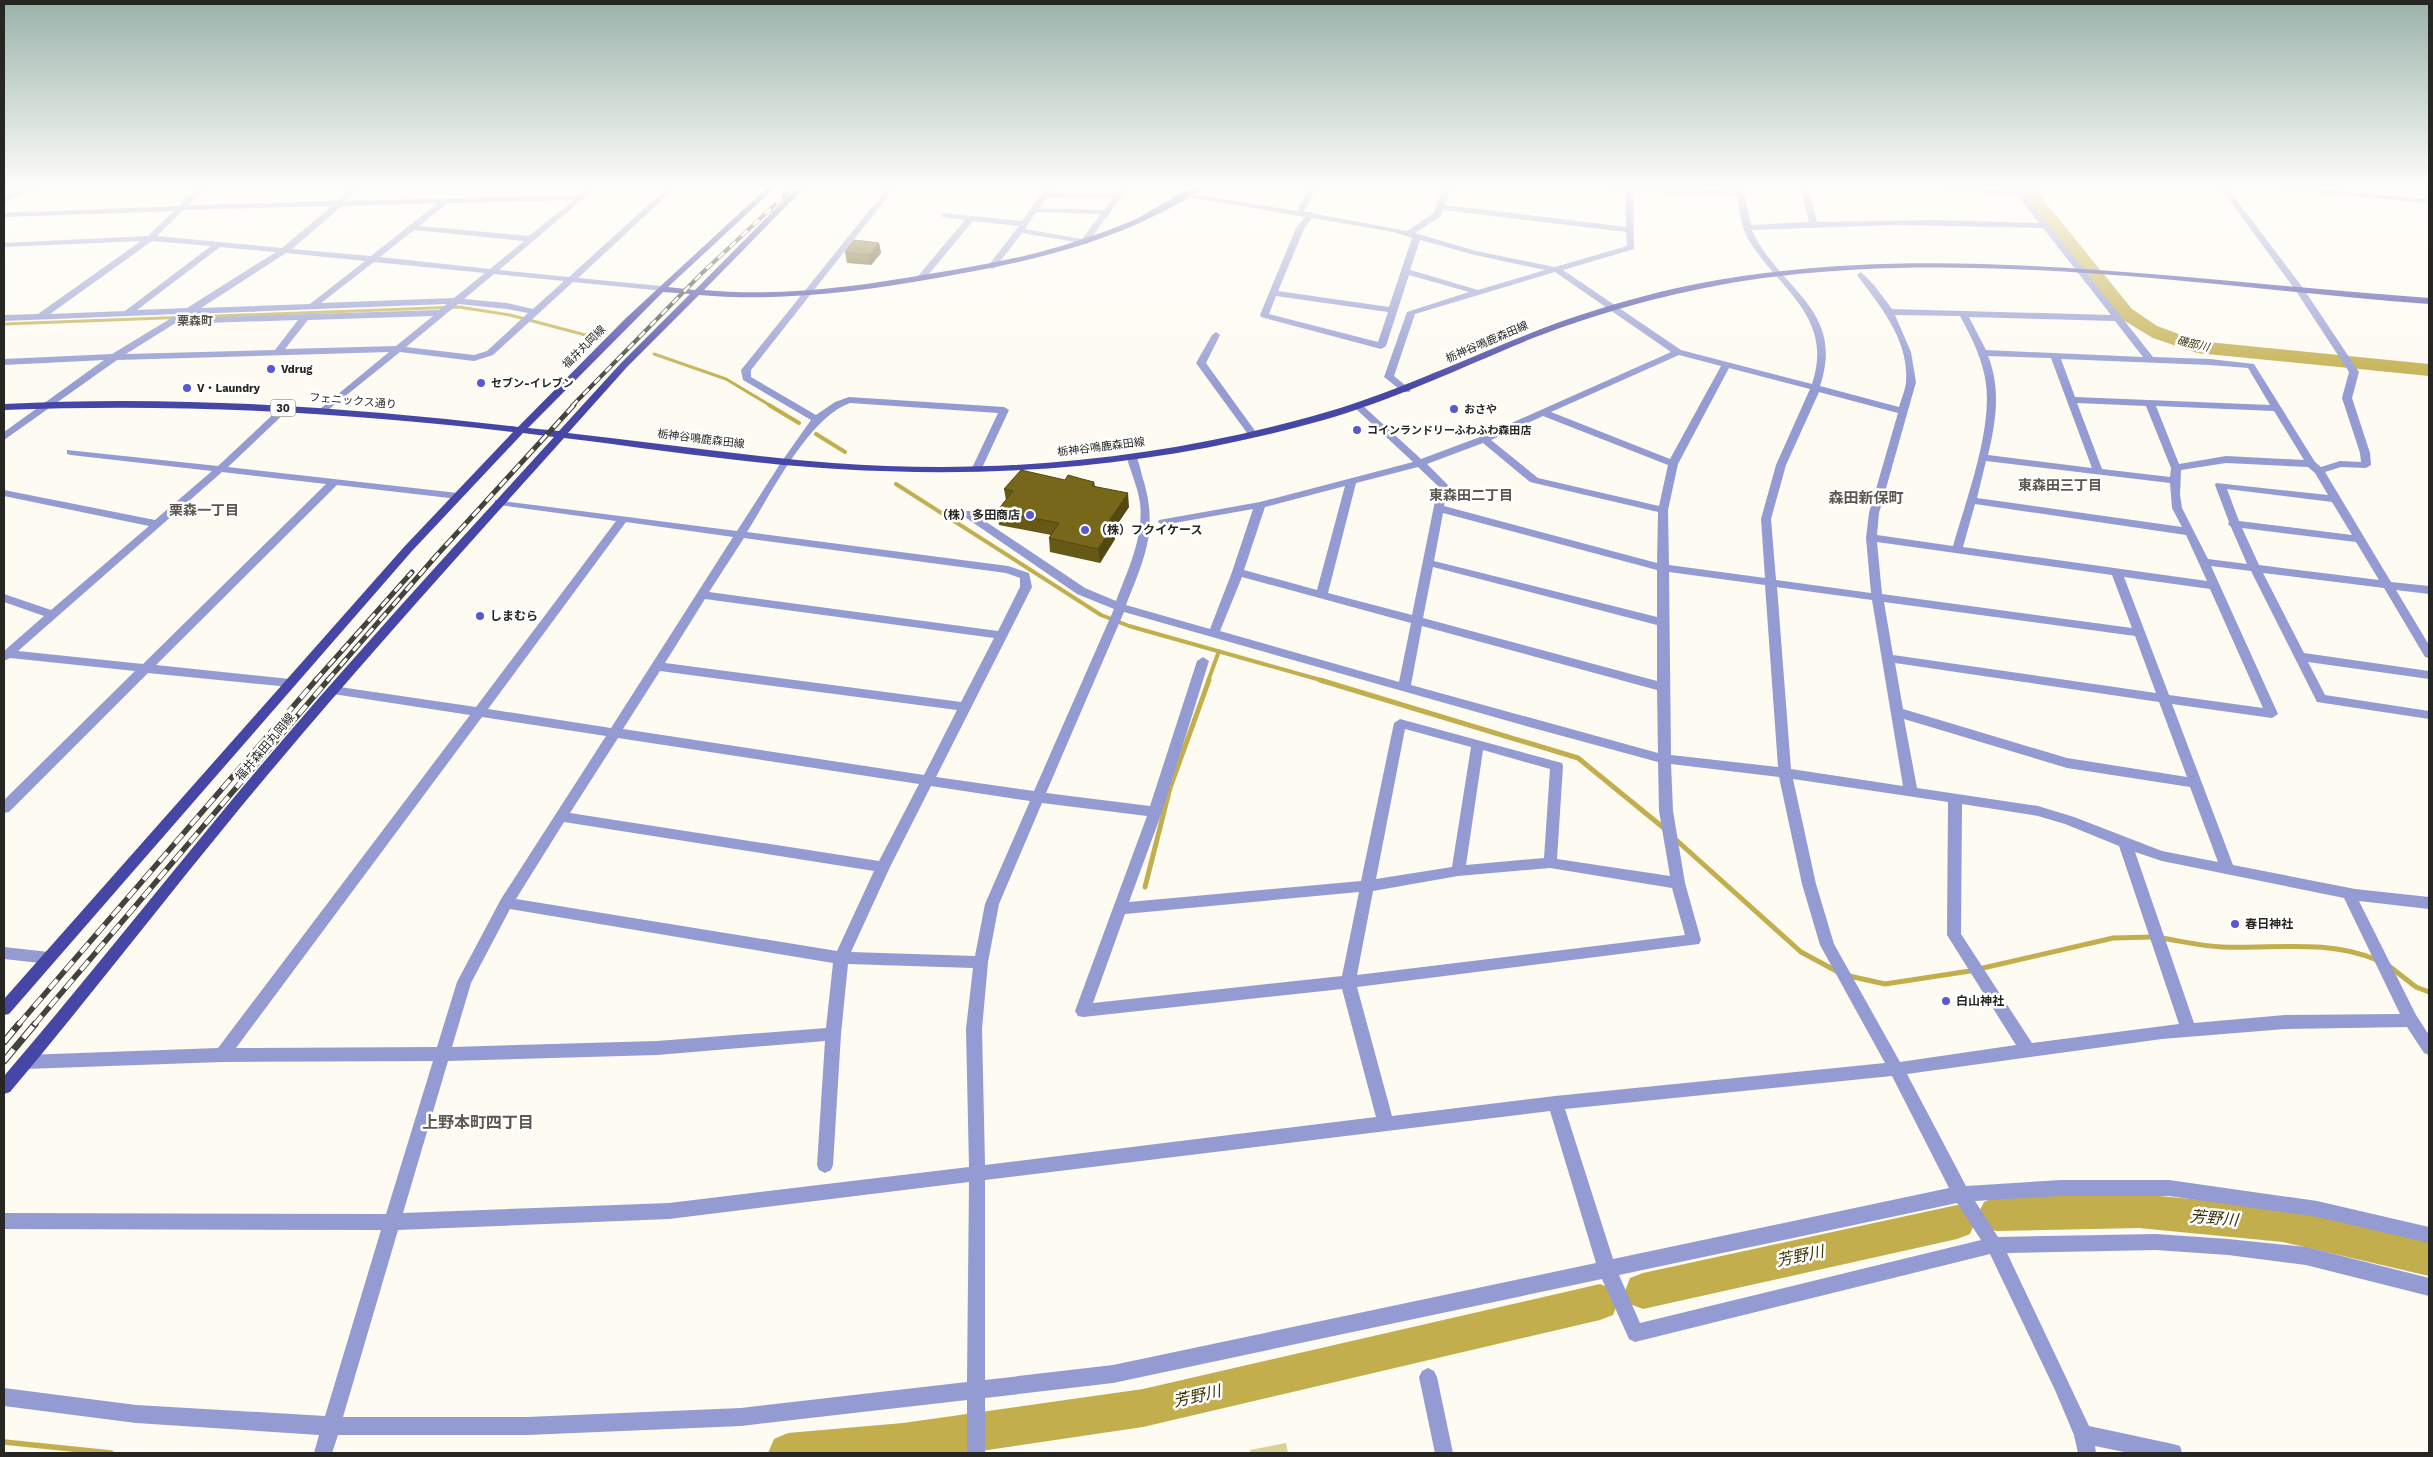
<svg xmlns="http://www.w3.org/2000/svg" width="2433" height="1457" viewBox="0 0 2433 1457" font-family="'Work Sans','Noto Sans JP',sans-serif">
<rect width="100%" height="100%" fill="#fdfbf2"/>
<path fill="#ddd094" d="M1286 1443 1288 1453H1251L1250 1450Z"/>
<g fill="none" stroke-linecap="round" stroke-linejoin="round">
<path stroke="#c3ae4d" stroke-width="3" d="M4 190 78 186
M4 324 459 307 510 315 593 337
M654 354 726 379 771 406"/>
<path stroke="#c3ae4d" stroke-width="4" d="M769 405 799 423
M816 434 845 452
M896 484 1101 615 1129 626 1324 681
M1208 681 1219 651"/>
<path stroke="#c3ae4d" stroke-width="5" d="M1320 680 1578 758 1665 829
M1674 838 1801 952 1840 973
M1145 887 1170 788 1209 680
M2161 938C2181 941 2201 946 2222 947 2275 949 2326 939 2377 960
M2389 966 2416 987 2429 992
M1849 976 1885 984 1970 971 2113 938 2153 937"/>
<path stroke="#c3ae4d" stroke-width="5.5" d="M4 1442 111 1453"/>
<path fill="#c3ae4d" fill-rule="evenodd" d="M2015 186H2032L2132 309 2157 326 2198 341 2429 364V376L2197 353 2153 338 2118 317Z
M2139 1194 2283 1208 2429 1240V1276L2283 1242 2139 1228 1996 1231 1984 1226 1978 1214 1984 1202 1996 1197Z
M1957 1205 1970 1210 1975 1222 1970 1234 1957 1239 1643 1309 1630 1304 1625 1291 1630 1278 1643 1273Z
M1600 1284 1613 1289 1618 1302 1613 1315 1600 1320 1143 1427 968 1453H768L774 1439 788 1433 903 1423 1143 1389Z"/>
<path fill="#949bd2" fill-rule="evenodd" d="M24 186H33L4 203V198Z
M199 186H207L188 205 337 201 351 186H359L346 201 580 195 590 186H598L499 270 569 277 669 186H677L578 278 661 286 664 287V291L573 282 493 355 474 361 400 352 323 414 318 411 320 409 389 352 117 360 4 440V432L104 360 4 365V359L112 354 178 314 4 321V315L38 314 141 241 4 247V243L148 236 174 211 4 217V213L179 206ZM574 200 529 236 419 226 448 203ZM438 203 371 256 292 249 342 206ZM332 206 282 248 157 236 183 210ZM414 230 524 241 490 269 380 257ZM152 241 211 246 125 311 50 314ZM220 247 276 252 187 308 137 310ZM286 253 365 261 310 304 201 308ZM374 262 485 273 454 298 321 303ZM494 274 564 281 533 309 507 303 464 299ZM447 304 439 310 184 318 191 314ZM458 304 507 309 528 313 487 351 474 355 406 347ZM433 316 396 346 285 349 308 320ZM298 320 275 350 126 354 174 324Z
M889 186H896L751 370V377L816 415 835 402 849 397 1004 407 1009 410 982 468 977 471 972 468 998 413 850 403C808 418 771 494 747 532L1008 566 1029 573 1032 587 936 777 1034 791 1114 609 1077 594 962 515V511H970L1085 588 1116 601C1128 570 1144 537 1140 503 1138 488 1131 473 1127 458L1128 456H1136C1140 464 1141 473 1144 482 1158 531 1144 559 1126 605L1210 629 1232 572 1253 509 1163 525 1158 522 1159 520 1260 502 1413 462 1355 408V404H1361L1421 459 1480 437 1671 352 1555 272 1415 314 1394 376 1411 390 1409 392H1403L1384 377 1407 312 1469 292 1409 275 1386 346 1381 349 1261 317 1260 315 1296 228 1305 217 1188 197 1184 195 1185 193 1297 211 1310 186H1318L1304 212H1312L1316 214 1407 231 1434 213 1443 186H1451L1445 205 1626 227 1625 191 1559 186H1633L1736 191 1735 186H1743L1751 225 1809 222 1800 186H1808L1817 222 1933 220 2039 223 2019 197 1913 186H1948L2015 192 2011 186H2018L2153 357 2210 359 2254 364 2315 462 2321 467 2340 461 2361 462 2360 453 2342 398 2349 372 2296 291 2219 186H2226L2303 288 2359 372 2352 398 2370 453 2371 465 2366 468 2341 467 2325 472 2391 582 2429 586V594L2396 590 2429 645V658L2425 657 2384 588 2263 573 2304 653 2429 671V679L2308 662 2325 695 2429 711V719L2317 702 2251 571 2211 566 2278 714 2272 718 2172 704 2233 865 2355 889 2429 897V909L2359 901 2416 1015 2429 1035V1055L2424 1053 2407 1027 2285 1029 2162 1039 1907 1074 1966 1186 2061 1180H2169L2317 1201 2429 1227V1243L2317 1217 2169 1196H2061L1975 1201 1998 1237 2156 1234 2228 1239 2306 1247 2429 1278V1296L2306 1265 2228 1255 2156 1250 2007 1253 2089 1426 2173 1444 2180 1446 2182 1453H2129L2095 1446 2096 1453H2078L2074 1435 2055 1390 1990 1254 1635 1342 1629 1339 1602 1279 1113 1383 985 1398V1453H967V1400L741 1426 527 1435H338L332 1453H314L319 1435 136 1423 4 1406V1388L136 1405 325 1416 381 1230 4 1229V1213L386 1214 433 1061 222 1062 25 1069 20 1067 17 1062 20 1057 25 1055 218 1048 470 715 333 694 327 690 329 687 333 686 476 707 616 521 499 505 495 504V500L737 531 782 461 811 420 743 380 741 370ZM1633 192 1737 196C1739 210 1741 225 1747 237 1776 288 1835 315 1812 384L1681 350 1563 270 1634 249ZM1443 210 1626 232 1627 246 1555 267 1476 251 1415 233 1441 216ZM1312 218 1394 232 1412 238 1389 307 1278 291 1304 229ZM1896 225 2043 228 2111 315 1892 309 1874 285 1861 272 1857 275C1880 306 1909 340 1906 381 1906 389 1901 399 1899 407L1820 386C1846 308 1778 289 1752 230ZM1420 240 1475 255 1545 270 1478 290 1410 270ZM1276 296 1388 312 1378 342 1269 314ZM1895 315 1960 316C1972 338 1983 360 1986 384 1992 432 1966 500 1953 546L1877 535 1879 513 1916 382 1911 352ZM1969 317 2115 321 2143 357 1986 350ZM1679 355 1721 366 1670 459 1551 412ZM1988 356 2051 358 2092 468 1988 455C1996 422 2001 388 1988 356ZM2061 359 2210 365 2248 368 2270 405 2075 397ZM1729 368 1810 389 1776 465 1761 519 1765 578 1669 565 1668 510 1678 464ZM1819 392 1898 413 1869 513 1866 538 1871 593 1776 580 1771 519 1786 465ZM2077 403 2146 406 2171 468 2170 477 2102 469ZM2156 406 2274 411 2304 460 2226 456 2179 464ZM1543 416 1668 465 1659 506 1538 478 1491 440ZM1483 443 1530 482 1658 512 1657 563 1444 506 1448 485 1427 464ZM1986 461 2170 483 2172 508 2182 527 1977 498ZM2226 463 2308 467 2315 473 2328 495 2216 483 2215 485 2229 522 2228 524 2231 527 2247 564 2208 559 2182 508 2180 495 2181 470ZM1418 467 1438 486 1412 615 1328 593 1356 483ZM1345 486 1317 590 1244 570 1265 507ZM2227 489 2332 502 2352 535 2239 521ZM1975 504 2186 535 2207 581 1963 547ZM1443 513 1657 570V617L1434 561ZM626 522 733 537 611 728 488 709ZM2242 528 2356 542 2379 580 2259 565ZM744 538 1006 573 1020 578V587L998 631 709 592ZM1877 542 2112 575 2132 628 1882 594ZM1433 567 1657 625V681L1423 618ZM1669 572 1765 585 1778 767 1671 755ZM1242 577 1411 623 1399 682 1220 631ZM2124 577 2210 589 2263 708 2169 695ZM1777 587 1872 600 1903 786 1791 769ZM705 599 994 638 961 702 665 663ZM1884 602 2135 636 2156 693 1893 655ZM1124 612 1533 728 1658 762 1659 811 1670 876 1557 859 1563 766 1562 763 1400 719 1394 723 1361 881 1129 902 1162 812 1209 661 1203 657 1197 661 1150 806 1046 793ZM1422 626 1657 690 1658 753 1411 685ZM1895 663 2159 702 2187 777 2067 758 1903 709ZM660 671 957 710 924 775 623 729ZM482 717 606 736 501 899 457 982 437 1047 236 1048ZM1904 719 2067 768 2190 787 2218 862 2162 851 2074 817 2038 806 1917 788ZM1405 729 1471 747 1452 867 1376 879ZM618 738 919 784 879 861 570 813ZM1483 750 1550 769 1544 858 1466 865ZM1671 764 1779 777 1802 884 1820 945 1885 1063 1555 1096 1392 1116 1357 987 1699 944 1701 940 1685 883 1673 811ZM1793 779 1948 802 1947 935 2016 1045 1900 1062 1834 944 1816 884ZM931 786 1030 801 985 904 975 956 851 952 890 867ZM1042 803 1147 816 1075 1011 1078 1016 1083 1017 1342 989 1376 1117 985 1165 982 1029 988 962 999 904ZM1962 804 2038 816 2065 824 2119 846 2179 1024 2032 1043 1961 934ZM564 822 874 871 837 951 516 899ZM2135 852 2162 861 2344 898 2400 1014 2285 1015 2194 1023ZM1550 868 1672 888 1685 935 1357 975 1373 891 1458 876ZM1359 892 1342 976 1093 1003 1125 914ZM510 909 833 963 826 1028 657 1041 452 1047 471 983ZM848 964 973 968 966 1029 969 1167 669 1203 403 1213 448 1061 657 1055 825 1041 817 1165 819 1170 825 1173 831 1170 833 1165 841 1034ZM1892 1076 1949 1188 1613 1259 1565 1109ZM1550 1111 1596 1263 1113 1365 985 1380V1180ZM969 1182 967 1382 741 1408 527 1417H343L398 1230 669 1219ZM1957 1203 1981 1240 1640 1323 1619 1275Z
M1047 186H1054L1050 193 1116 194 1122 186H1129L1087 244 1022 233 995 268 992 269 988 266 1019 226 973 221 924 280H918V276L965 220 942 217V213L1022 221ZM1047 197 1113 198 1104 210 1040 208ZM1036 212 1101 214 1082 239 1025 229Z
M2245 186H2282L2429 199V203Z
M1216 332 1220 335 1206 363 1258 435 1256 437H1250L1196 363 1212 335Z
M285 405 290 408 288 410 228 467 458 493 463 496 458 499 337 485 156 665 290 679 294 680 296 683 294 686 290 687 148 673 9 812 4 813V800L135 671 10 658 4 661V651L44 616 4 602V594L51 610 149 526 4 496V490L155 520 212 471 71 455 67 454V450L218 466 282 406ZM222 472 326 484 143 664 18 651Z
M4 947 49 952 54 954 56 958 54 962 49 964 4 959Z
M1428 1368 1434 1371 1437 1377 1453 1453H1435L1419 1377 1422 1371Z"/>
<path fill="#4646a7" fill-rule="evenodd" d="M769 186H777L668 287 695 290 798 186H806L704 290C780 297 854 287 929 274 979 266 1029 257 1077 241 1096 235 1115 228 1134 220 1151 212 1188 186 1204 186 1189 199 1170 208 1152 217 1085 250 1010 265 937 278 857 292 780 302 699 295L627 367 568 433C656 443 745 456 833 463 995 475 1157 460 1313 416 1387 396 1455 363 1526 335 1603 304 1683 283 1765 273 1897 256 2031 264 2164 275 2252 283 2341 291 2429 298V304C2209 287 1984 249 1763 278 1684 289 1608 309 1533 338 1462 367 1394 400 1320 421 1159 466 1005 479 838 469 747 464 655 449 564 438 450 565 335 692 227 824 154 913 84 1004 10 1092L4 1094V1076C77 991 146 904 217 818 325 687 440 562 554 437L523 433 412 551 9 1014 4 1015V999L404 547 513 432C343 412 175 403 4 410V404C176 395 347 407 518 427L626 318ZM663 292 690 294 621 363 559 431 528 428Z"/>
<defs>
<path id="rail-far3" d="M572 406 701 274 795 186"/>
<path id="rail-far2" d="M315 681 412 572
M327 681 436 556 574 405"/>
<path id="rail-far1" d="M18 1025 316 680
M34 1025 328 680"/>
<path id="rail" d="M4 1042 19 1024
M4 1061 35 1024"/>
</defs>
<use href="#rail-far3" stroke="#42423e" stroke-width="4"/>
<use href="#rail-far2" stroke="#42423e" stroke-width="5"/>
<use href="#rail-far1" stroke="#42423e" stroke-width="5.5"/>
<use href="#rail" stroke="#42423e" stroke-width="7"/>
<use href="#rail-far3" stroke="#fff" stroke-width="2.5" stroke-dasharray="8" stroke-linecap="butt"/>
<use href="#rail-far2" stroke="#fff" stroke-width="3" stroke-dasharray="10" stroke-linecap="butt"/>
<use href="#rail-far1" stroke="#fff" stroke-width="4" stroke-dasharray="12" stroke-linecap="butt"/>
<use href="#rail" stroke="#fff" stroke-width="5" stroke-dasharray="15" stroke-linecap="butt"/>
</g>
<path fill="#665916" d="M879 243 881 253 871 265 847 263 845 252Z
M1065 480 1094 482 1095 486 1129 507 1114 529 1115 539 1100 563 1050 552 1049 538 1051 535 999 525 997 511 1006 500 1004 489Z"/>
<path fill="#534812" d="M879 243 881 253 871 265 869 255Z
M1128 493 1129 507 1114 529 1115 539 1100 563 1098 549 1107 524Z"/>
<path fill="#77671a" stroke="#534812" d="M854 240 879 243 869 255 845 252Z
M1021 470 1065 480 1068 475 1082 479 1094 482 1092 486 1128 493 1107 524 1114 525 1098 549 1049 538 1059 523 997 511 1013 491 1004 489Z"/>
<linearGradient id="sky" x2="0" y2="1"><stop stop-color="#99b2aa"/><stop offset="0.48" stop-color="#fefdf9"/><stop offset="1" stop-color="#fefdf9" stop-opacity="0"/></linearGradient>
<rect width="2433" height="390" fill="url(#sky)"/>
<g fill="#5858d0" stroke="#fff" stroke-width="2">
<circle cx="271" cy="369" r="5"/>
<circle cx="481" cy="383" r="5"/>
<circle cx="187" cy="388" r="5"/>
<circle cx="1454" cy="409" r="5"/>
<circle cx="1357" cy="430" r="5"/>
<circle cx="1030" cy="515" r="5"/>
<circle cx="1085" cy="530" r="5"/>
<circle cx="480" cy="616" r="5"/>
<circle cx="2235" cy="924" r="5"/>
<circle cx="1946" cy="1001" r="5"/>
</g>
<g text-anchor="middle" dominant-baseline="central" stroke-width="5" stroke-linejoin="round" paint-order="stroke">
<g font-size="11" fill="#262622" stroke="#fff">
<text transform="translate(1487 342) rotate(-23)">栃神谷鳴鹿森田線</text>
<text transform="translate(584 347) rotate(-45)">福井丸岡線</text>
<text transform="translate(353 401) rotate(5)">フェニックス通り</text>
<text transform="translate(701 439) rotate(7)">栃神谷鳴鹿森田線</text>
<text transform="translate(1101 447) rotate(-7)">栃神谷鳴鹿森田線</text>
</g>
<g font-size="11" font-style="italic" fill="#3c3308" stroke="#fff">
<text transform="translate(2193 344) rotate(13)">磯部川</text>
</g>
<g font-size="11" font-weight="bold" fill="#262622" stroke="#fff" text-anchor="start">
<text x="281" y="369">Vdrug</text>
<text x="491" y="383">セブン-イレブン</text>
<text x="197" y="388">V・Laundry</text>
<text x="1464" y="409">おさや</text>
<text x="1367" y="430">コインランドリーふわふわ森田店</text>
</g>
<rect fill="#fff" stroke="#676764" stroke-width="1" x="270.5" y="399.5" width="25" height="17" rx="4"/>
<g font-size="11" font-weight="bold" fill="#262622">
<text x="283" y="408">30</text>
</g>
<g font-size="12" font-weight="bold" fill="#5a5850" stroke="#fff">
<text x="195" y="321">栗森町</text>
</g>
<g font-size="12" font-weight="bold" fill="#262622" stroke="#fff" text-anchor="start">
<text x="1020" y="515" text-anchor="end">（株）多田商店</text>
<text x="1095" y="530">（株）フクイケース</text>
<text x="490" y="616">しまむら</text>
<text x="2245" y="924">春日神社</text>
<text x="1956" y="1001">白山神社</text>
</g>
<g font-size="12" fill="#262622" stroke="#fff">
<text transform="translate(265 747) rotate(-50)">福井森田丸岡線</text>
</g>
<g font-size="14" font-weight="bold" fill="#5a5850" stroke="#fff">
<text x="2060" y="485">東森田三丁目</text>
<text x="1471" y="495">東森田二丁目</text>
<text x="204" y="510">栗森一丁目</text>
</g>
<g font-size="15" font-weight="bold" fill="#5a5850" stroke="#fff">
<text x="1866" y="498">森田新保町</text>
</g>
<g font-size="16" font-weight="bold" fill="#5a5850" stroke="#fff">
<text x="478" y="1122">上野本町四丁目</text>
</g>
<g font-size="16" font-style="italic" fill="#3c3308" stroke="#fff">
<text transform="translate(2214 1218) rotate(5)">芳野川</text>
<text transform="translate(1800 1256) rotate(-12)">芳野川</text>
<text transform="translate(1197 1396) rotate(-13)">芳野川</text>
</g>
</g>
<rect width="2433" height="1457" fill="none" stroke="#262622" stroke-width="10"/>
</svg>
